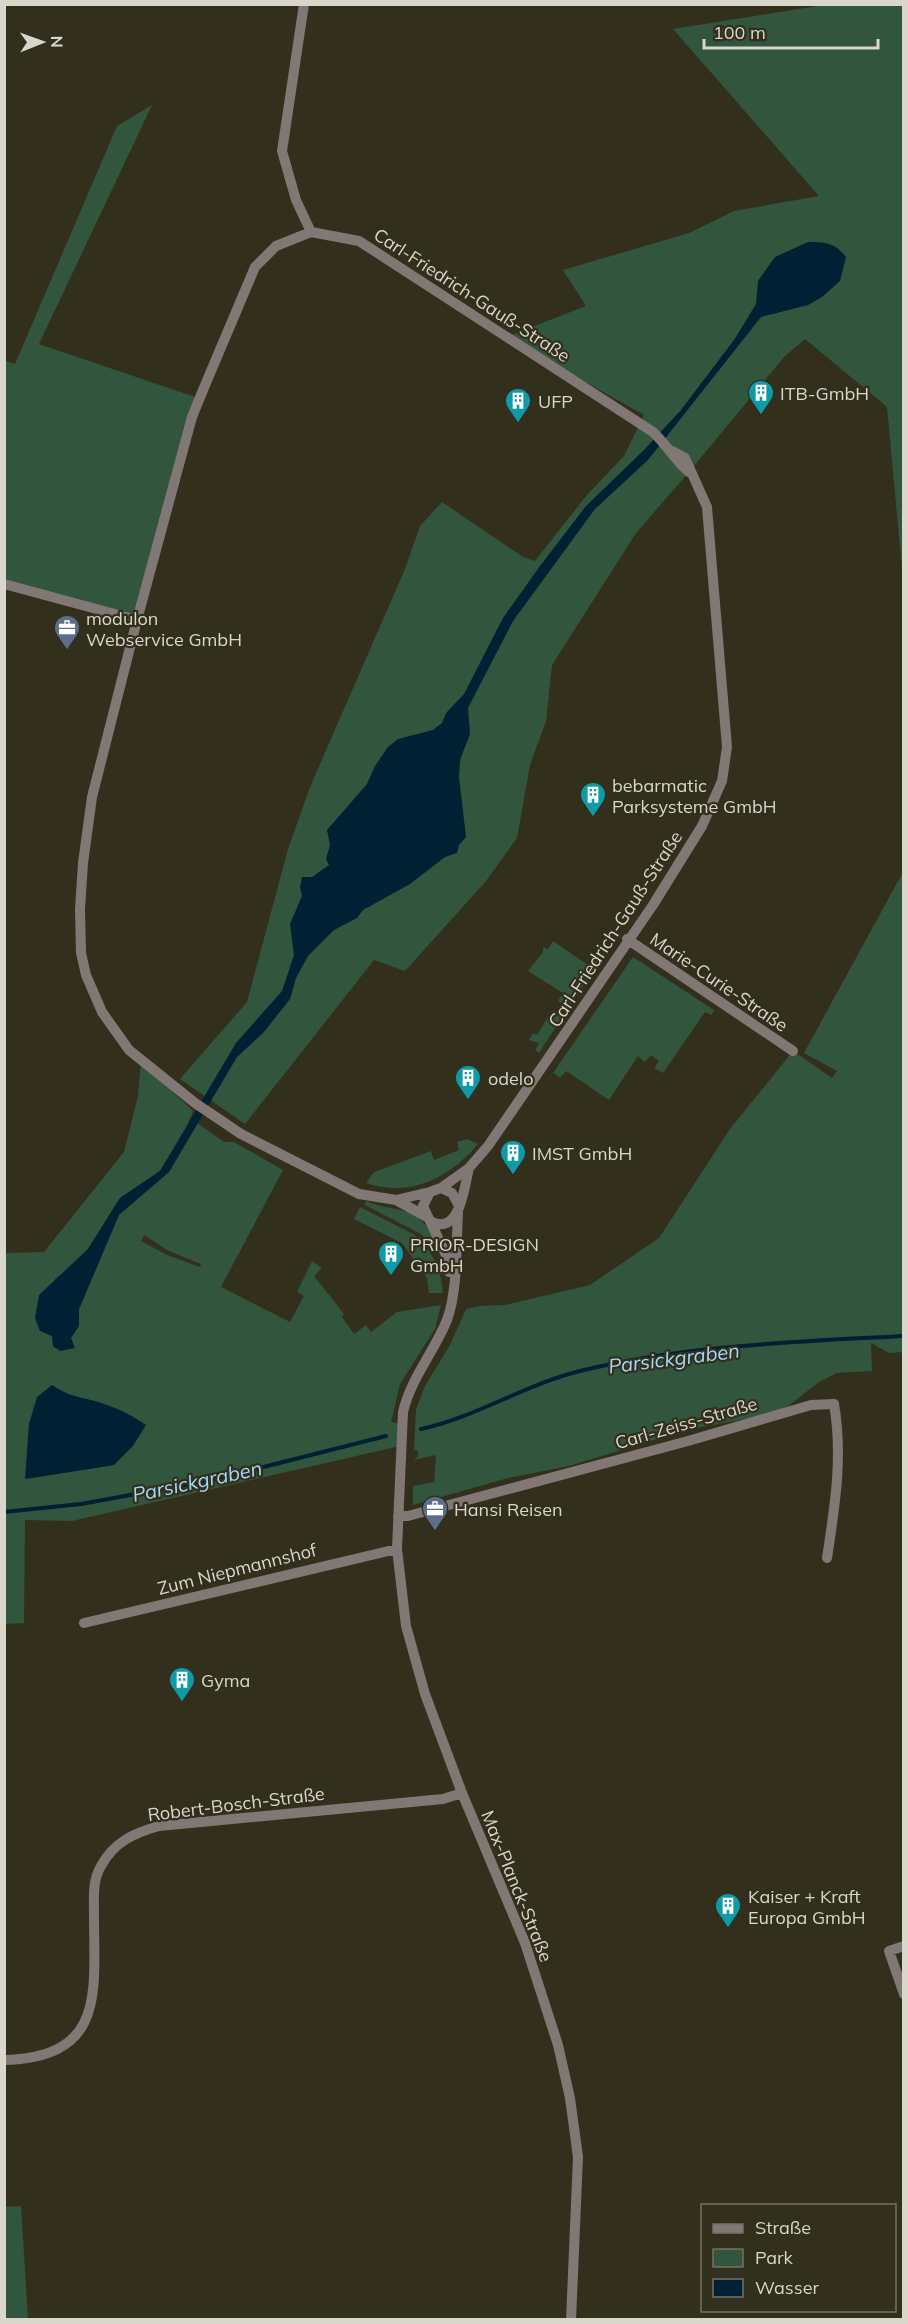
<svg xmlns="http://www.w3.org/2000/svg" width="908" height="2324" viewBox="0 0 908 2324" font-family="Mulish,sans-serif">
<rect width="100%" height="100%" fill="#332f1d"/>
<path fill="#32553d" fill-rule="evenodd" d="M824 5H903V579L887 407 805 339 784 357 689 472 636 533 552 665 546 721 530 765 517 838 486 881 405 971 374 960 245 1124 180 1079 247 1002 288 849 310 787 405 569 420 526 442 502 523 557 535 561 587 495 624 456 644 415 506 337 586 306 563 270 689 233 734 211 819 196 673 29Z
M152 105 39 344 198 398 137 620 5 583 4 360 15 364 117 126Z
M903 872V1352L889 1353 871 1343 872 1371 837 1373 819 1382 779 1413 690 1429 569 1466 508 1478 413 1505V1486L434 1482 436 1455 414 1460 418 1456V1451L414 1450 416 1410 425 1386 450 1345 466 1309 480 1306 505 1305 590 1285 659 1238 730 1129 793 1051 832 1078 837 1071 804 1053Z
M553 941 588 965 595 955 601 959 568 1009 558 1001 563 993 528 971 543 952V947L548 949Z
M633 957 714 1010 712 1015 705 1012 663 1073 654 1068 659 1061 651 1055 645 1062 638 1056 609 1100 566 1071 560 1078 553 1073Z
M552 1011 562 1017 539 1053 535 1050 539 1043 529 1040 533 1033 537 1035Z
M141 1062 193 1111 183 1136 160 1171 120 1198 88 1249 75 1264 55 1279 71 1337 79 1326V1309L119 1214 169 1172 197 1123 224 1142H234L283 1170 221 1287 290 1322 304 1296 297 1292 312 1261 322 1268 314 1276 344 1314 342 1317 354 1334 366 1325 371 1332 397 1312 441 1305 435 1329 400 1384 391 1422 402 1424 400 1446 72 1521 25 1520 24 1623 5 1624 4 1253 44 1252 124 1152 138 1096ZM144 1235 169 1251 201 1264 200 1267 167 1255 141 1241ZM52 1385 70 1397 102 1403 114 1465 26 1479 29 1424Z
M467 1139 478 1144C449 1178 411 1198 366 1183L374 1172 431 1151 434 1160 459 1150 457 1142Z
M366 1201C397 1214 413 1202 435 1238L429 1241 419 1233 365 1205Z
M360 1207 415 1235C433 1252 441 1269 443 1293H429L427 1278 402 1243 354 1219Z
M21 2206 28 2319H5V2207Z"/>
<path fill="#002034" d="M808 242C826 242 835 243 846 257L840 281 822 297 808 305 761 317 648 460 595 509 513 621 468 708 470 734 460 760 459 777 466 837 459 845 457 853 445 857 410 884 363 910 357 918 334 930 308 956 296 978 290 999 264 1032 237 1057 169 1172 119 1215 79 1309V1326L71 1338 75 1348 60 1351 53 1346 52 1336 40 1331 35 1318 39 1295 88 1249 120 1198 160 1171 236 1043 282 991 294 955 290 924 302 896 300 887 302 877H312L329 865 326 859 330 845 327 830 367 784 375 766 388 747 398 739 433 730 442 723 446 713 464 694 503 618 540 566 586 506 645 449 681 410 734 340 756 304 758 281 775 257Z
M52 1385C73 1399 82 1396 104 1404 120 1409 133 1416 146 1425L133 1446 114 1465 25 1479 29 1424 37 1397Z"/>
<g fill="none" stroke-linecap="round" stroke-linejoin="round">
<path stroke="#002034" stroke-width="4" d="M421 1429C477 1417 527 1383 584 1370 688 1345 796 1342 902 1336
M4 1512 81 1504 212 1480 386 1436"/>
<path stroke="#817774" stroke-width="10" d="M304 4 282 151 296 200 311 232
M4 584 137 620
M627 939 793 1051
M441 1188 469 1168 488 1146 653 905 702 826 722 781 727 747 707 507 685 458 672 451
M430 1192 396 1200 359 1194 241 1134 195 1103 129 1050 102 1012 86 975 81 953 80 909 83 863 92 797 137 620 192 417 203 390 255 267 276 246 311 232 359 241 653 432C667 445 675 461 689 472
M396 1200 427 1217
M459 1206 452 1193 441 1188 430 1192 423 1206 430 1221C460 1237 464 1188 469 1168
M458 1213C456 1245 458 1290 447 1320 434 1352 411 1378 403 1412L397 1549 406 1626 425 1694 462 1793 525 1943 558 2045 570 2098 578 2157 571 2320
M430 1221 447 1257 449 1272
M398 1516H408L688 1441 811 1405 834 1404C843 1456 835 1506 827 1558
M84 1623 397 1549
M904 1946 889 1951 904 1994
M4 2060C106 2057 94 1993 94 1915 94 1899 92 1881 101 1866 114 1842 134 1833 159 1826L443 1799 462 1793"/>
</g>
<defs>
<symbol id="building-pin" viewBox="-11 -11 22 30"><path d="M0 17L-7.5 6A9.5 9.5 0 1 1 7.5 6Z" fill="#0f9aa8" stroke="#332f1d"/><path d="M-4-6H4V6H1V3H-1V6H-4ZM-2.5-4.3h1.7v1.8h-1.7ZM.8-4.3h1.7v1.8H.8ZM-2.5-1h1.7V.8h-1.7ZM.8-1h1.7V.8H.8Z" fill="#fff"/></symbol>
<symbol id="office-pin" viewBox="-11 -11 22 30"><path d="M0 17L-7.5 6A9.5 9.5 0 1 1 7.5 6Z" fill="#5c6f8a" stroke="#332f1d"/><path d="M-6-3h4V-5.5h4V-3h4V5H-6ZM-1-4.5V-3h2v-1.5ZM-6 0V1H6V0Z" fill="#fff"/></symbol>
</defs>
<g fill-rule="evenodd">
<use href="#building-pin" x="746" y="378" width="30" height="40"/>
<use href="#building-pin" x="503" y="386" width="30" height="40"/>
<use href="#office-pin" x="52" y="613" width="30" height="40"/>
<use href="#building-pin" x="578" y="780" width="30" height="40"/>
<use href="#building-pin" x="453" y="1063" width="30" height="40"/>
<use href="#building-pin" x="498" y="1138" width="30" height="40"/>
<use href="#building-pin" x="376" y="1239" width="30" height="40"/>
<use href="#office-pin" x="420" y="1494" width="30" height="40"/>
<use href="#building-pin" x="167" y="1665" width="30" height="40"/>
<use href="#building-pin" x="713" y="1891" width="30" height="40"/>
</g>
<g text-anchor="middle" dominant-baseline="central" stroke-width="4.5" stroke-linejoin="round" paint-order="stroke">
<g font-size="18" fill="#d9d7cc" stroke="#332f1d">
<text transform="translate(472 295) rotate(33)">Carl-Friedrich-Gauß-Straße</text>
<text transform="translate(615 929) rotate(-57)">Carl-Friedrich-Gauß-Straße</text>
<text transform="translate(719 982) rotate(34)">Marie-Curie-Straße</text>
<text transform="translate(686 1423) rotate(-16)">Carl-Zeiss-Straße</text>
<text transform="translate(237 1569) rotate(-14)">Zum Niepmannshof</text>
<text transform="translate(236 1804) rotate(-7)">Robert-Bosch-Straße</text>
<text transform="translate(517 1886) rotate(68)">Max-Planck-Straße</text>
</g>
<g font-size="18" fill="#d9d7cc" stroke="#332f1d" text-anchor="start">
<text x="780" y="393">ITB-GmbH</text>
<text x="538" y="401">UFP</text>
<text x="86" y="618">modulon<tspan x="86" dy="21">Webservice GmbH</tspan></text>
<text x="612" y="785">bebarmatic<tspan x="612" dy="21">Parksysteme GmbH</tspan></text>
<text x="488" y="1078">odelo</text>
<text x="532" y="1153">IMST GmbH</text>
<text x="410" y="1244">PRIOR-DESIGN<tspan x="410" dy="21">GmbH</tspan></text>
<text x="454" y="1509">Hansi Reisen</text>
<text x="201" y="1680">Gyma</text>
<text x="748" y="1896">Kaiser + Kraft<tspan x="748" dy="21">Europa GmbH</tspan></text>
</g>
<g font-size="20" font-style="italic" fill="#a4d9fc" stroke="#332f1d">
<text transform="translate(674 1358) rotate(-7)">Parsickgraben</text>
<text transform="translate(197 1481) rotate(-12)">Parsickgraben</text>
</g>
</g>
<rect width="908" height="2324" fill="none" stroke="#d9d7cc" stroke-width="12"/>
<rect x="701" y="2204" width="195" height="108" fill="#332f1d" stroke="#757263" stroke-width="1.5"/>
<rect x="713" y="2224" width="30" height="9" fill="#817774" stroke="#757263" stroke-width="1.5"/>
<text x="755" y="2234" font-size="18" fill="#d9d7cc">Straße</text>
<rect x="713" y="2249" width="30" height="18" fill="#32553d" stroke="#757263" stroke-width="1.5"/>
<text x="755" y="2264" font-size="18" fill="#d9d7cc">Park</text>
<rect x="713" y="2279" width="30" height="18" fill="#002034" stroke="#757263" stroke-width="1.5"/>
<text x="755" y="2294" font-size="18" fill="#d9d7cc">Wasser</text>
<g transform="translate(42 42) rotate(89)" stroke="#332f1d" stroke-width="4.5" paint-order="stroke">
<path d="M0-4.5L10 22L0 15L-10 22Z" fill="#d9d7cc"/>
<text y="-9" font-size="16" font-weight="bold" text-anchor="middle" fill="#d9d7cc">N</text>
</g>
<path d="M704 39v9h174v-9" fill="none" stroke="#d9d7cc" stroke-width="3"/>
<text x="713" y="39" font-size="18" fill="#d9d7cc" stroke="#332f1d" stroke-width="4.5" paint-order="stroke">100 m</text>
</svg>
